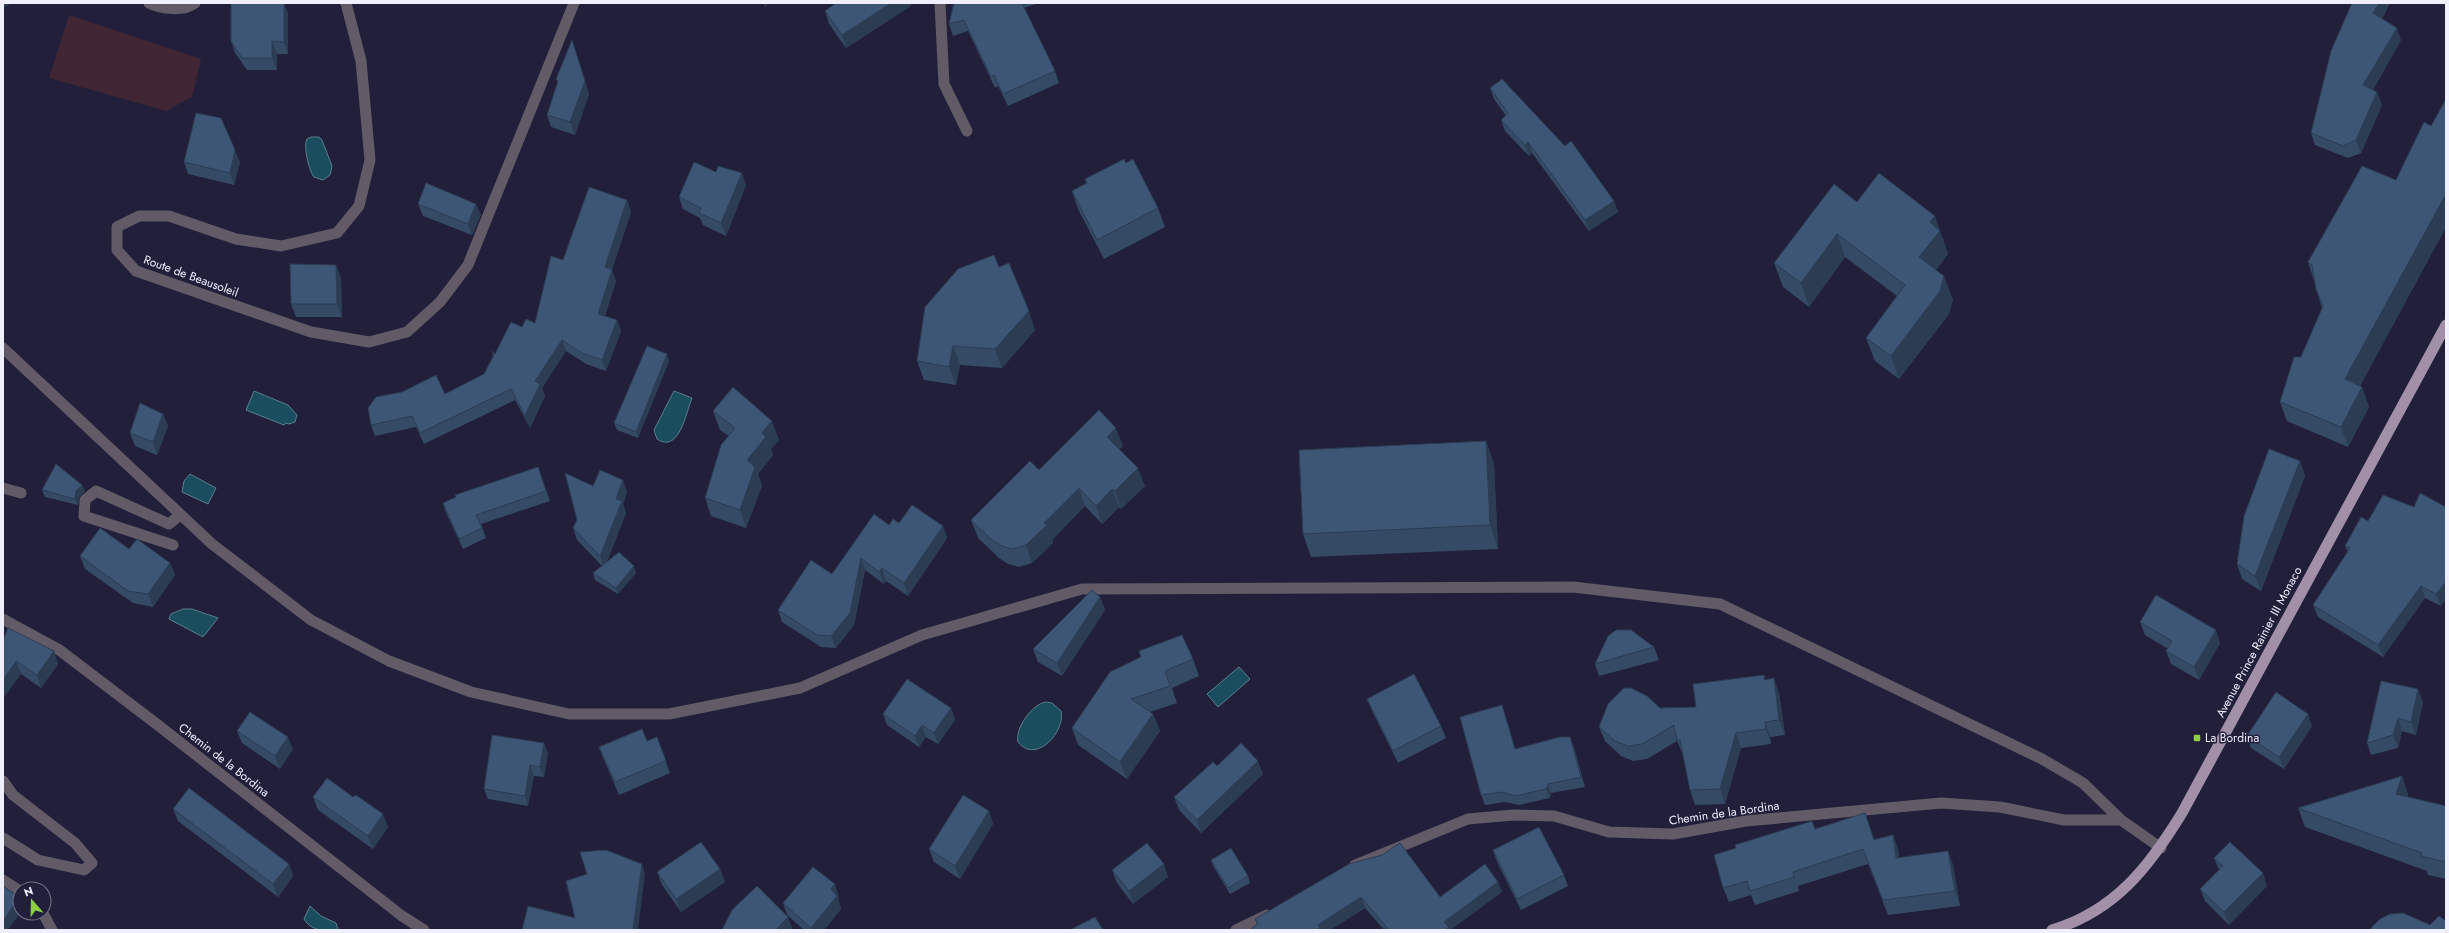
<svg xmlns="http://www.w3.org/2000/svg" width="2449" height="933" viewBox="0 0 2449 933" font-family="Jost,sans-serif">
<rect width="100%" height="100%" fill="#211f3a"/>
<path fill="#402634" d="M69 15 201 59 192 97 166 111 49 78Z"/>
<path fill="#1a4d5d" stroke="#5a7e8d" d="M311 137H319L322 140 332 166 330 175 323 180 314 177C309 171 303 146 307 139Z
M254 391 288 405 297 415 295 422 289 424 286 423 284 425 246 410Z
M674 391 692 398C686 413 679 454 657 439L654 430Z
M190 474 216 488 208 504 182 492 184 481Z
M183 609H192L218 618 203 637 169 619 171 614Z
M1239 667 1250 679 1218 707 1207 694Z
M1046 702 1052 703 1061 711C1066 731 1036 765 1018 742 1015 728 1032 704 1046 702Z
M310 906 321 916 336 923 338 930C324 930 312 932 304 919Z"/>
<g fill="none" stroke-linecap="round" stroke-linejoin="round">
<path stroke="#625a66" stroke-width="11" d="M149 3C161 9 183 12 195 3
M940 3 944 84 967 131
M3 488 21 493
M173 545 84 516 85 500 96 491 169 524 180 515
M3 619 10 623"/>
<path stroke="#625a66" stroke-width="11" d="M3 348 212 544 311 620 389 661 471 692 569 714H669L800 688 922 635 1082 589 1573 587 1720 604 2042 759 2083 783 2121 820 2161 848
M10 623 58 649 154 722 402 916 424 930
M3 781 13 795 75 843 92 863 84 870 38 860 3 838
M1355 865 1468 819 1513 815 1554 816 1609 832 1673 834 1746 821 1941 803 2000 807 2064 820H2121
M3 880 20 891
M43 913 52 930
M1236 930 1267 915"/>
<path stroke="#625a66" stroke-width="11" d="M346 3 361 61 370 160 359 206 337 233 281 246 236 239 169 216H139L117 227V250L136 271 311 332 369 342 407 332 440 302 468 265 574 3"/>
<path stroke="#a290a9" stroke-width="11" d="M2052 930C2115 911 2149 867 2182 813L2446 325"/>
</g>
<path fill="#344a65" d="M836 3H910L911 6 846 48 829 24 825 11Z
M952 3H1039L1024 8 1055 71 1059 83 1008 106 998 86 995 88 968 31 953 36 949 24 953 5Z
M2352 3H2390L2382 19 2401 40 2373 90 2377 92 2382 105 2361 153 2348 158 2315 145 2311 133Z
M288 13V54H277V70H247L235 53 231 41Z
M576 53 589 94 575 135 551 127 547 115 558 82 556 79Z
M1490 88 1614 201 1618 212 1589 231 1532 153 1529 156 1505 131 1501 120 1506 116 1494 99Z
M2446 99V227L2360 386 2362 387 2369 407 2348 447 2287 421 2280 402 2301 357 2322 308 2316 289 2314 281 2308 262 2396 180 2431 126Z
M184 162H240L234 185 188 174Z
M1126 163 1158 208 1165 227 1104 259 1078 209 1072 191 1086 183 1085 179Z
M746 185 726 236 703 225 700 218 683 209 679 197Z
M627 200 631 212 612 270 616 281 605 316 617 320 621 331 606 371 586 364 566 351 542 388 545 396 530 428 515 400 424 444 416 427 375 436 371 425 445 394 484 374 493 356 492 351 495 354 522 327 535 323 563 260Z
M1857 202 1944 239 1943 240 1948 254 1936 270 1953 300 1949 314 1899 379 1875 361 1866 338 1897 296 1845 257 1809 307 1783 287 1774 263Z
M418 204 481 215 472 235 423 216Z
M999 267 1035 330 1002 368 960 365 956 385 924 380 917 361Z
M341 277 342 317H296L291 304Z
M669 361 638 438 617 430 614 423Z
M713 411 779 440 771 449 773 455 758 474 762 486 746 528 711 516 705 498 729 436 720 430Z
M163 414 168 426 157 455 135 446 130 433Z
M1486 441 1494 464 1498 549 1311 557 1303 534Z
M1123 446 1119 449 1145 486 1121 509 1119 507 1102 524 1085 506 1052 540 1053 543 1032 563 1019 567 1008 564 999 558 978 538 971 520 1039 470Z
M2300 461 2305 476 2261 591 2242 579 2237 564Z
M538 467 550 501 481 524 486 538 463 549 446 513 443 503Z
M82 485 85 491 79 497 78 505 45 497 42 490Z
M593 486 627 492 623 504 626 513 607 562 636 573 618 594 595 580 593 573 602 566 577 540 573 528Z
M2414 507 2441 606 2425 598 2383 657 2318 617 2313 605 2348 552 2345 546 2368 521Z
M899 523 943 526 947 538 908 596 886 581 884 584 865 570 854 625 836 648 821 647 782 622 778 610 832 574 889 525Z
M129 549 170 563 175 575 153 607 133 603 85 569 80 556Z
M1100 597 1105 610 1062 676 1038 662 1033 649Z
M2140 622 2220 643 2199 680 2171 664 2166 651 2168 649 2145 635Z
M3 640 54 651 58 664 41 688 21 674Z
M1654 647 1659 660 1599 676 1595 664Z
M1193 659 1199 676 1172 688 1177 703 1150 712 1153 714 1160 731 1127 779 1078 745 1072 728 1110 672Z
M1764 675 1765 679 1779 693 1785 735 1770 737 1771 744 1741 748 1725 804 1695 805 1690 790 1683 755 1677 741 1647 759 1633 761 1621 756 1605 741 1599 727 1660 708 1696 707Z
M2381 681 2423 702 2416 735 2402 731 2398 748 2371 755 2367 743Z
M1367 699 1441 726 1446 738 1398 763 1372 711Z
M1502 705 1505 715 1515 749 1570 737 1574 747 1585 787 1551 793 1550 798 1519 805 1505 802 1485 805 1481 795Z
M951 708 955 720 938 744 926 737 919 747 887 725 883 714Z
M2312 726 2284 769 2251 748 2247 736Z
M237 731 293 749 280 769 242 743Z
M657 737 670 773 619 795 604 760 599 747 647 741Z
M544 743 548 753 544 777 534 776 528 806 488 799 484 789Z
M1217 766 1263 774 1201 833 1179 810 1174 797Z
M2402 776 2408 795V797L2446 806V879L2428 875 2427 871 2305 827 2298 808Z
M313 797 388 827 373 849 318 810Z
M173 809 289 864 293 876 278 897 178 821Z
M989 811 993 824 960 879 934 862 929 849Z
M1812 821 1815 829 1874 839 1893 835 1898 849 1899 858 1948 851 1953 865 1960 906 1888 915 1868 864 1798 886 1799 891 1755 905 1751 895 1729 902 1723 888 1736 848Z
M1493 850 1564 875 1568 886 1521 910 1497 862Z
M1382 855 1440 897 1498 882 1502 892 1450 930H1384L1365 908 1330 930H1253L1252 928 1257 925 1255 919Z
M2214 858 2267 886 2229 925 2205 901 2200 889 2219 870Z
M1211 860 1248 876 1250 883 1230 894 1213 866Z
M720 869 725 882 681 912 662 885 657 872Z
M1112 870 1168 877 1133 904 1117 883Z
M839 897 838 899 841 909 824 930H804L787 915 783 903Z"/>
<path fill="#2b3c53" d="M3 3H12L3 8Z
M284 3 288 13V54L284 42Z
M764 3H769L765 7Z
M891 3H910L911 6 846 48 842 35Z
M2379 3H2390L2378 26 2373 13Z
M2397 28 2401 40 2368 98 2363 85Z
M572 40 589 94 575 135 570 122Z
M272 41 277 54V70L272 58Z
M2377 92 2382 105 2361 153 2356 140Z
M1528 142 1532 153 1529 156 1525 145Z
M235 150 240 162 234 185 230 173Z
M742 173 746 185 726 236 721 223Z
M2446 194V227L2353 399 2345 379Z
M627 200 631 212 609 279 605 267Z
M1614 201 1618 212 1589 231 1585 220Z
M476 204 481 215 472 235 468 224Z
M1935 216 1948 254 1928 281 1919 257 1930 222Z
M1837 234 1845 257 1809 307 1801 283Z
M336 265 341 277 342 317 337 304Z
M612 270 616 281 602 325 598 314Z
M1944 276 1953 300 1949 314 1899 379 1891 356Z
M1029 311 1035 330 1002 368 995 349Z
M617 320 621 331 606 371 602 360Z
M562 340 566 351 542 388 545 396 530 428 525 416 535 381Z
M953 346 960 365 956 385 949 367Z
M667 354 669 361 638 438 636 432Z
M2362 387 2369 407 2348 447 2341 427Z
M163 414 168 426 157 455 153 442Z
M772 421 779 440 771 449 773 455 758 474 762 486 746 528 740 510 747 460 762 433Z
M1116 428 1123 446 1113 455 1107 437Z
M1486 441 1494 464 1498 549 1490 525Z
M2300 461 2305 476 2261 591 2255 576Z
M1138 468 1145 486 1121 509 1115 491Z
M623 480 627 492 623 504 626 513 604 568 600 556 616 499Z
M82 485 85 491 79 497 78 505 75 499 76 491Z
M1079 488 1085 506 1052 540 1053 543 1032 563 1026 545 1044 523Z
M1112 489 1119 507 1102 524 1096 506Z
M943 526 947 538 908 596 904 583Z
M861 558 865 570 854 625 836 648 831 636Z
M170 563 175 575 153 607 148 594Z
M634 566 636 573 618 594 616 588Z
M882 568 886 581 884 584 879 572Z
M2446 582V599L2441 606 2436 594Z
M2421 586 2425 598 2383 657 2378 645Z
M1100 597 1105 610 1062 676 1057 663Z
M2216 630 2220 643 2199 680 2194 667Z
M54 651 58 664 41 688 37 675Z
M16 661 21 674 3 699V680Z
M1774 678 1779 693 1785 735 1779 720Z
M2418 689 2423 702 2416 735 2411 722Z
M951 708 955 720 938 744 934 733Z
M1153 714 1160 731 1127 779 1120 762Z
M2308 714 2312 726 2284 769 2279 757Z
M2398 718 2402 731 2398 748 2393 735Z
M1765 722 1770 737 1771 744 1766 729Z
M922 725 926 737 919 747 915 736Z
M1736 733 1741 748 1725 804 1720 789Z
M288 737 293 749 280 769 275 756Z
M1570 737 1574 747 1585 787 1581 777Z
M544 743 548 753 544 777 540 767Z
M1258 761 1263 774 1201 833 1197 820Z
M530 765 534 776 528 806 525 796Z
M2402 776 2408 795 2403 812 2396 794Z
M1548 784 1551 793 1550 798 1546 789Z
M989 811 993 824 960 879 955 866Z
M383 814 388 827 373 849 368 836Z
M1893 835 1898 849 1901 872 1896 858Z
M1948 851 1953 865 1960 906 1955 891Z
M289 864 293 876 278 897 273 884Z
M642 864 645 874 638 930H633Z
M1164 864 1168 877 1133 904 1129 891Z
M720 869 725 882 681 912 676 899Z
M2263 873 2267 886 2229 925 2224 912Z
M1498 882 1502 892 1450 930H1445L1444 922Z
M835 884 839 897 838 899 841 909 824 930H811V928L831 889Z
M19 897 20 913 8 930H3V921Z
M1361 897 1365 908 1330 930H1321L1320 928 1318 925Z
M788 917 793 930H776Z"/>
<path fill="#3d5676" stroke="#2b3c53" d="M231 3H284V42L272 41V58H242L231 41Z
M836 3H891L842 35 825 11Z
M954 3H1022L1055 71 1003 94 994 75 991 77 964 20 949 24Z
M2352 3H2379L2373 13 2397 28 2363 85 2377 92 2356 140 2343 146 2311 133 2331 51Z
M572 40 585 81 570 122 547 115 558 81 556 79Z
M1502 79 1565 146 1571 141 1614 201 1585 220 1528 142 1525 145 1501 120 1508 113 1490 88Z
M2446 99V194L2345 379 2362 387 2341 427 2280 402 2294 357H2301L2323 306 2316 289 2312 265 2308 262 2362 166 2396 180 2424 122 2431 126Z
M196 113 221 118 235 150 230 173 184 162Z
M1124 159 1126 163 1133 159 1158 208 1097 240 1072 191 1087 183 1085 179Z
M694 162 716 172 718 166 742 173 721 223 699 213 701 208 679 197Z
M1879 173 1935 216 1930 222 1940 231 1919 257 1944 276 1940 291 1891 356 1866 338 1905 285 1837 234 1801 283 1774 263 1834 184 1857 202Z
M426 183 476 204 468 224 418 204Z
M589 187 627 200 605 267 612 270 598 314 617 320 602 360 582 353 562 340 535 381 540 384 525 416 511 389 420 433 412 416 371 425 368 408 376 397 402 392 436 375 445 394 484 374 494 355 492 351 495 354 511 322 522 327 526 319 535 323 551 256 563 260Z
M994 255 999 267 1009 263 1029 311 995 349 953 346 949 367 917 361 925 307 958 269Z
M290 264 336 265 337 304H291Z
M647 346 667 354 636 432 614 423Z
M733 387 772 421 762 433 766 437 747 460 755 467 740 510 705 498 721 445 735 428 713 411Z
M140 403 163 414 153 442 130 433Z
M1099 410 1116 428 1107 437 1138 468 1115 491 1112 489 1096 506 1079 488 1044 523 1047 525 1026 545 1012 549 1002 546 992 540 971 520 1030 461 1039 470Z
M1486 441 1490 525 1303 534 1299 450Z
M2269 449 2300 461 2255 576 2237 564 2244 516Z
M56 464 82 485 76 491 75 499 42 490Z
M538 467 546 491 476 515 482 528 459 539 443 503 456 497 455 495Z
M600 470 623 480 616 499 622 501 600 556 573 528 577 520 565 473 593 486Z
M2420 493 2446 507V582L2436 594 2421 586 2378 645 2313 605 2350 548 2345 546 2361 517 2368 521 2383 495 2414 507Z
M912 505 943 526 904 583 882 568 879 572 861 558 850 613 831 636 817 635 778 610 811 560 832 574 874 514 889 525 893 519 899 523Z
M100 528 129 549 137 539 170 563 148 594 128 591 80 556Z
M619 552 634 566 616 588 593 573Z
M1092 590 1100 597 1057 663 1033 649Z
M2156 595 2216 630 2194 667 2166 651 2172 641 2140 622Z
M8 628 54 651 37 675 16 661 3 680V640Z
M1616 630H1631L1654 647 1595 664 1608 636Z
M1182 635 1193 659 1165 671 1170 686 1131 699 1153 714 1120 762 1072 728 1110 672 1141 657 1139 651Z
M1414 674 1441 726 1393 751 1367 699Z
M1764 675V680L1774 678 1779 720 1765 722 1766 729 1736 733 1720 789 1690 790 1680 740H1677L1674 725 1642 744 1628 746 1615 741 1599 727 1608 704 1624 688H1631L1647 696 1660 708 1696 707 1693 684Z
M907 679 951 708 934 733 922 725 915 736 883 714Z
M2381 681 2418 689 2411 722 2398 718 2393 735 2367 743Z
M2276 692 2308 714 2279 757 2247 736Z
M1502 705 1515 749 1560 737H1570L1581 777 1548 784 1546 789 1515 796 1502 792 1481 795 1460 717Z
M250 712 288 737 275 756 237 731Z
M642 729 647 741 657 737 666 761 615 782 599 747Z
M492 735 544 743 540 767 530 765 525 796 484 789Z
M1241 743 1258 761 1197 820 1174 797 1213 762 1217 766Z
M2402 776 2396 794 2446 806V862L2421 856 2422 853 2298 808Z
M327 778 353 797 356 795 383 814 368 836 313 797Z
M189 788 289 864 273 884 173 809Z
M963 795 989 811 955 866 929 849Z
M1865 813 1874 840 1893 835 1896 858 1948 851 1955 891 1883 900 1863 849 1793 872 1794 877 1750 891 1747 881 1723 888 1714 855 1736 848 1735 845 1812 821 1815 829Z
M1539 827 1564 875 1517 899 1493 850Z
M701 842 720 869 676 899 657 872Z
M2230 842 2263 873 2224 912 2200 889 2223 866 2214 858Z
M1147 843 1164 864 1129 891 1112 870Z
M1400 843 1440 897 1485 864 1498 882 1444 922 1449 927 1445 930H1389L1361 897 1318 925 1320 928 1316 930H1254L1252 928 1258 924 1255 919 1349 864 1382 855Z
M1231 848 1248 876 1228 888 1211 860Z
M606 850 642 864 633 930H522L528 906 575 918 566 881 587 874 580 852Z
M813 867 835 884 831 889 837 896 811 928 783 903Z
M3 886 19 897 3 921Z
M757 886 788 917 776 930H722L732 910Z
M2403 913 2430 925 2439 916 2446 921V930H2371V928L2380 919 2390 914Z
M1095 917 1103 930H1070Z"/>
<rect fill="#8fcd42" stroke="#211f3a" stroke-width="1.5" x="2193" y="734" width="8" height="8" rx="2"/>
<g text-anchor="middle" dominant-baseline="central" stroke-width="3" stroke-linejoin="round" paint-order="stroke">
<g font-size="12" fill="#efeffe" stroke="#211f3a">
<text transform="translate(191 276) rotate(20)">Route de Beausoleil</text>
<text transform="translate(2259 642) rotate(-62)">Avenue Prince Rainier III Monaco</text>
<text transform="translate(224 760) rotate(38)">Chemin de la Bordina</text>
<text transform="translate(1724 813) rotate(-8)">Chemin de la Bordina</text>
</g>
<g font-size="12" fill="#efeffe" stroke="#211f3a" text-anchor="start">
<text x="2205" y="738">La Bordina</text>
</g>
</g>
<rect width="2449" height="933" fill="none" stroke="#efeffe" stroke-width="8"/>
<g transform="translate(32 901) rotate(340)"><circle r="19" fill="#211f3a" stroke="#737288"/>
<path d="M0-3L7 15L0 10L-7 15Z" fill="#8fcd42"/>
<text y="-6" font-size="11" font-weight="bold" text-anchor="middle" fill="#efeffe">N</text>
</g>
</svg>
